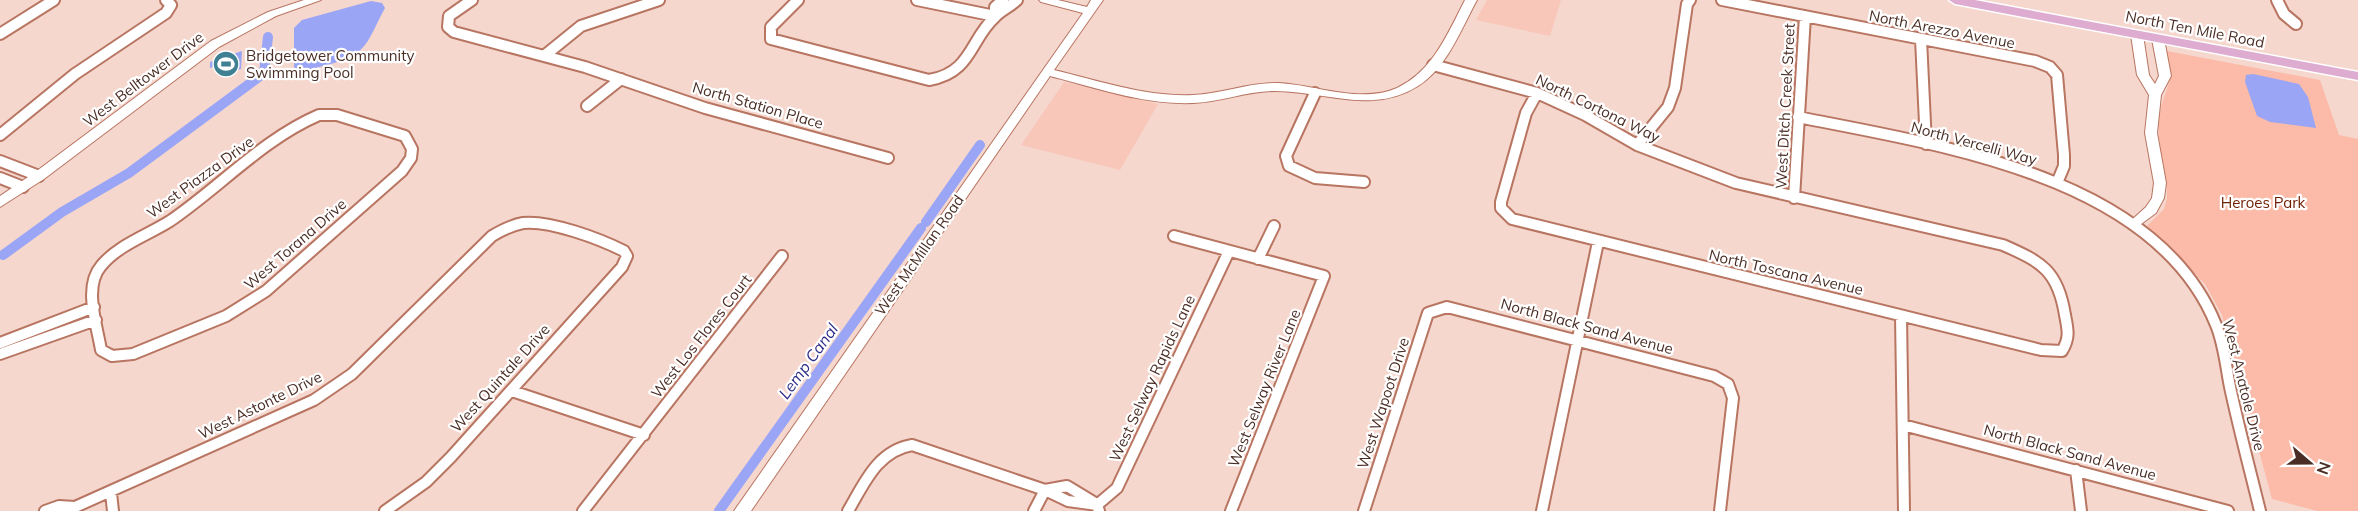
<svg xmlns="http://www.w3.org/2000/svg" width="2358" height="511" viewBox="0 0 2358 511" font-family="Mulish,sans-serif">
<rect width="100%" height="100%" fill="#f5d7ce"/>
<path fill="#f9c7b9" d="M1487 0H1561L1550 36 1476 20Z
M1064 82 1158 104 1120 170 1021 145Z"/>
<path fill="#fcbba8" d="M2167 51 2320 80 2339 135 2358 139V511H2317L2272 499 2222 315 2205 284 2147 226 2164 209 2167 198C2168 172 2156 145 2159 119 2162 91 2177 84 2165 53Z"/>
<path fill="#9aa5f6" d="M371 1 382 3 385 8C366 43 369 54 327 65 316 68 306 71 294 68V28L302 20Z
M242 51 241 69 217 75 220 65 210 68V62Z
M2253 74 2299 84 2308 97 2316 128 2270 122 2257 116 2245 82 2246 75Z"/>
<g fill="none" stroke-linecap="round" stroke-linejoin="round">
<path stroke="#9aa5f6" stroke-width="10" d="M926 222 980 145
M3 255 62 212 129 173 264 73 268 37
M719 511 921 228"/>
<defs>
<path id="street" d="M472 0 449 16 448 27 454 32 585 67 705 108 888 158
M798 0 771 27V39L929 80C972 73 970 39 995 17 1001 10 1010 7 1017 0
M917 0 995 16
M1722 0 2035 61 2050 67 2057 75 2064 155V166L2057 183
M2277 0 2284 14 2296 24
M995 16V7L1003 0
M0 34 54 0
M1921 39 1926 144
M544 56 581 26 659 0
M1433 65 1537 93
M1315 93 1286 156 1289 166 1315 178 1364 182
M1537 93 1585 115 1637 145 1736 183 2003 245C2042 262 2058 271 2065 315 2068 330 2070 338 2062 351L2041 350 1512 219 1501 208V202L1526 113Z
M587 106 621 79
M319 115H337L405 136 412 149 411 158 402 171 266 291 226 316 133 354 112 356 101 350C97 325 83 287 101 266 118 245 148 235 170 221 220 187 263 139 319 115Z
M1798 117C1937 145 2156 175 2216 325 2224 344 2226 367 2230 387 2239 429 2250 470 2260 511
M0 135 75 74 166 13 171 5 166 0
M1637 145 1668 107 1675 88 1687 4 1690 0
M0 161 39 176
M0 178 23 187
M1794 198 1805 16
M1174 236 1324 276 1231 511
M1258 259 1274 226
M1901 316 1904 511
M0 343 94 307
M0 354 96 320
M512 391 644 435
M1903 425 2228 511
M2076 470 2081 511
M1045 490 1067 486 1095 503
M111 493 113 511
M75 507 314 400 352 374 492 236C502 230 512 225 523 223 550 220 600 239 624 251L627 256 622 267 451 457 426 482 385 511
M45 511 59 506 75 507 71 511
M583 511 782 256
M848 511C864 484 877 451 912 445L1045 490 1068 501 1097 505
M1034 511 1045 490
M1099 511 1097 505 1117 488 1229 251
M1364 511 1428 313 1447 307 1714 376 1728 384 1733 398 1720 511
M1542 511 1598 242"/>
<path id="secondary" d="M304 0H321L276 16 219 47 44 179 0 207V196L34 173 211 41 268 12Z
M1039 0H1058L1087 7 1091 0H1103L1054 70C1100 81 1146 97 1193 95 1222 94 1250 82 1279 83 1316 85 1361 104 1397 88 1433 71 1448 33 1465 0H1477C1461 29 1447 68 1418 86 1373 115 1324 91 1275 91 1247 91 1221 102 1194 103 1144 105 1097 88 1050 76L751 511H734L1083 13 1041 2Z
M2137 31 2143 35 2149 75 2155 84 2159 76 2152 39 2154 37 2158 35 2164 39 2171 76 2161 95 2157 133 2166 183 2164 198 2156 213 2133 230 2126 225 2146 207 2152 198 2154 183 2145 133 2149 95 2137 75 2131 35Z"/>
<path id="primary" d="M1949 0H1975L2358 72V80L1955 4Z"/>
</defs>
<use href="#street" stroke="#b87561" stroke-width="14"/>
<use href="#secondary" stroke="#b87561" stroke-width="2"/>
<use href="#primary" stroke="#fff" stroke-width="3"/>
<use href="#street" stroke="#fff" stroke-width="10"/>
<use href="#secondary" fill="#fff" fill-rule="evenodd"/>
<use href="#primary" fill="#deabd1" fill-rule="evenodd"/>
</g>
<defs>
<symbol id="stadium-disc" viewBox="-11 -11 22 22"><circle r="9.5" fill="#3f8192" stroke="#fff"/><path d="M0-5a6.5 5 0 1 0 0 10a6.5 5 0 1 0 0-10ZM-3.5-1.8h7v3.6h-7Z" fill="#fff"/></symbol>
</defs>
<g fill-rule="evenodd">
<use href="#stadium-disc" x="211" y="49" width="30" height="30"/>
</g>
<g text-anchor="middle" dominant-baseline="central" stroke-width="4.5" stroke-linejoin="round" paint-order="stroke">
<g font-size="15" fill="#4a2e25" stroke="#fff">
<text transform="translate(1942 29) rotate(11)">North Arezzo Avenue</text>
<text transform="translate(2195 29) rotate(11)">North Ten Mile Road</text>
<text transform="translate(143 79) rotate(-37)">West Belltower Drive</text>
<text transform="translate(758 105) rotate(16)">North Station Place</text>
<text transform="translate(1785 106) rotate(-87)">West Ditch Creek Street</text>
<text transform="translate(1598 108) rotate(26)">North Cortona Way</text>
<text transform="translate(1974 143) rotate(15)">North Vercelli Way</text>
<text transform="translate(200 177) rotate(-36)">West Piazza Drive</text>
<text transform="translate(295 244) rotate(-41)">West Torana Drive</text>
<text transform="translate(919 255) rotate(-55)">West McMillan Road</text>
<text transform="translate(1786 272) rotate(13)">North Toscana Avenue</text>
<text transform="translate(1587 326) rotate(15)">North Black Sand Avenue</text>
<text transform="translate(701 336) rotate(-52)">West Los Flores Court</text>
<text transform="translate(500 378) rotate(-48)">West Quintale Drive</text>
<text transform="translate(1152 378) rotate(-65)">West Selway Rapids Lane</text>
<text transform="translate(2244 385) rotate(76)">West Anatole Drive</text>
<text transform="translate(1264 388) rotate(-68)">West Selway River Lane</text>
<text transform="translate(1383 403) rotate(-72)">West Wapoot Drive</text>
<text transform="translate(260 405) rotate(-26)">West Astonte Drive</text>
<text transform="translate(2070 452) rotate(15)">North Black Sand Avenue</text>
</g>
<g font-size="15" fill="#4a2e25" stroke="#fff" text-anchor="start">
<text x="246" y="55">Bridgetower Community<tspan x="246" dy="17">Swimming Pool</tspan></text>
</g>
<g font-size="15" fill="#6e1e03" stroke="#fff">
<text x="2263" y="202">Heroes Park</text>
</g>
<g font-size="16" font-style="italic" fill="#2e2c88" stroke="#fff">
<text transform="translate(808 361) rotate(-54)">Lemp Canal</text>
</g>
</g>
<g transform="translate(2310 463) rotate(110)" stroke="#ffffff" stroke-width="4.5" paint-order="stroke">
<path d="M0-4.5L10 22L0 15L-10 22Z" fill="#4a2e25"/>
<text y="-9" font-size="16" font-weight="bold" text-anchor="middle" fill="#4a2e25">N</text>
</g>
</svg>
